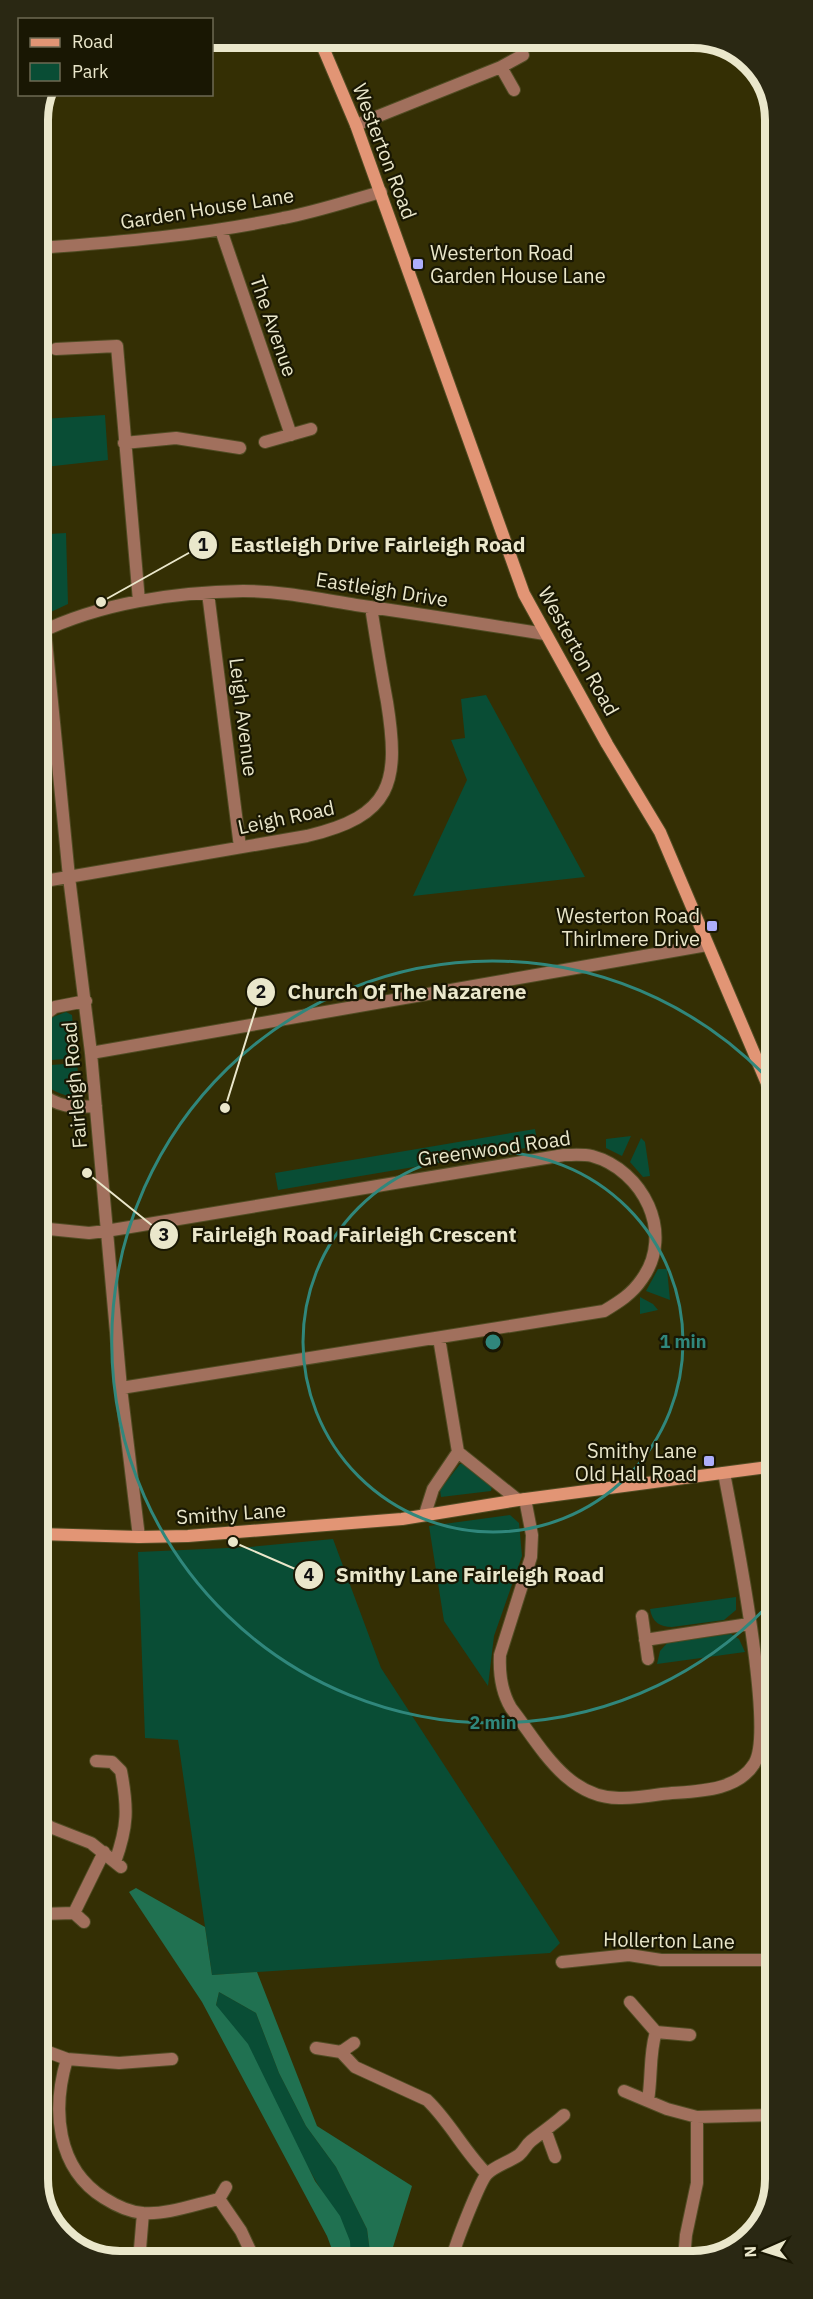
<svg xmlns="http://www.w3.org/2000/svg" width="813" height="2299" viewBox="0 0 813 2299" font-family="'IBM Plex Sans',sans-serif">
<rect width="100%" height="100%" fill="#342f04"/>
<path fill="#094d35" d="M38 414 42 419 105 415 108 460 45 467 49 534 66 533 68 604 38 618Z
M486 695 585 877 413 896 467 780 451 740 465 738 461 699Z
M66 1012 72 1015 76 1058 39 1061V1031L53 1017Z
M77 1063 80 1093 76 1097C60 1095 49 1090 39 1078V1066Z
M535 1129 538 1146 278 1190 275 1173Z
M631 1136 622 1156 606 1148V1139Z
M641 1138 645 1142 650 1176 643 1177 630 1162Z
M658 1269H667L670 1300 646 1291Z
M640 1297 653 1304 658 1310 640 1314Z
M460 1464H465L492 1486 491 1491 441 1497 440 1490Z
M510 1515 519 1523 522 1556 494 1636 488 1686 444 1621 429 1526Z
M333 1539 381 1668 560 1943 550 1953 212 1975 178 1740 145 1738 138 1552 250 1547Z
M736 1597V1610L724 1620 672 1627C660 1627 652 1622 650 1609Z
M731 1634 739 1639 745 1652 657 1664 660 1651 668 1642Z
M219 1992 256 2013 279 2073 306 2126 336 2167 367 2229 371 2260H351C350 2222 331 2209 314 2178 281 2120 250 2062 216 2005Z"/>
<path fill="#207151" d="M136 1888 205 1927 212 1975 257 1972 317 2126 412 2186 389 2260H371L367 2229 336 2167 306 2126 279 2073 256 2013 219 1992 216 2005 248 2044 315 2181 340 2216 350 2241 351 2260H336L327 2236 202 2002 129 1892Z"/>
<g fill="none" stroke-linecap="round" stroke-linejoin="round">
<defs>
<path id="street" d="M501 67 514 90
M356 125 501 67 523 55
M221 230 291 435
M38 248C121 242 202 235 283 218 316 212 348 201 381 192
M56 349 117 346 139 601
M265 442 311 429
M124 443 176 438 240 448
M208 593 240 847
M45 630 69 877 91 1053 121 1388 139 1537
M39 633C100 603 176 592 243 591 281 591 319 599 356 605 419 614 482 624 545 634
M39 882 307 836C392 816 400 783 387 702 381 670 376 639 371 607
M39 1019 55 1007 86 1001
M91 1053 707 945
M39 1092C57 1107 73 1108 96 1106
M39 1228 89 1233 106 1231 564 1155C573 1155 583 1154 592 1156 643 1170 675 1233 642 1279 632 1294 619 1302 604 1311L121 1388
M439 1338 458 1452
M525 1499 532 1535 531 1557 500 1655C499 1674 501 1691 511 1708 540 1745 567 1800 622 1798 635 1798 649 1796 662 1794 692 1791 736 1793 754 1764 776 1731 733 1521 724 1473
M425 1514 433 1489 458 1452 518 1500
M642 1616 648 1659
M645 1640 749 1624
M96 1761 112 1762 121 1771C128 1808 128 1826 115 1862
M40 1820 50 1827 91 1843 121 1867
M74 1913 104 1852
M40 1914 74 1913 84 1922
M562 1962 629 1955 661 1960H775
M630 2002 656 2032 690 2035
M316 2048 341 2052 355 2067 427 2100C450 2122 464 2151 487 2174
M40 2049 67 2059 119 2063 172 2059
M341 2052 354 2043
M67 2059C52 2109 56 2168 104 2198 115 2205 129 2212 143 2213 167 2215 196 2204 219 2199L226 2187
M624 2091 667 2109 697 2117 775 2115
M648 2100C652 2077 649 2054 656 2032
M546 2132 555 2157
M219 2199 241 2231 255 2261
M684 2259 686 2235 697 2183V2117
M452 2260C453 2249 480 2181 487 2174 495 2166 509 2162 519 2155 524 2151 526 2145 531 2141 542 2132 553 2125 564 2115
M139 2261 143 2213"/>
<path id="secondary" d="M319 38 356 125 524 594 607 744 660 832 774 1100
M39 1534 139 1537 188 1536 402 1519 518 1500 775 1466"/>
</defs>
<use href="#street" stroke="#514c24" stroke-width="14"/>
<use href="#secondary" stroke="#514c24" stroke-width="14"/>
<use href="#street" stroke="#a1705d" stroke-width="12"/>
<use href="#secondary" stroke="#e29575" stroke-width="12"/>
</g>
<g fill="none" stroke="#30877c" stroke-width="3">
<circle cx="493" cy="1342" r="190"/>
<path d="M774 1599A381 381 0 1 1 774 1085"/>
</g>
<g fill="#adaefb" stroke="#191703" stroke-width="2">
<rect x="412" y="258" width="12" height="12" rx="3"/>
<rect x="706" y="920" width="12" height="12" rx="3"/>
<rect x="703" y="1455" width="12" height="12" rx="3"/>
</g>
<g text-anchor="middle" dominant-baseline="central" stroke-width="4.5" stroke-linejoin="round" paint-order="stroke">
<g font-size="20" fill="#eae7cb" stroke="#191703">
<text transform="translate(385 151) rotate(69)">Westerton Road</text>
<text transform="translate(207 208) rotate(-9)">Garden House Lane</text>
<text transform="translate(274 326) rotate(71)">The Avenue</text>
<text transform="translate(382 589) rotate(9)">Eastleigh Drive</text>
<text transform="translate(579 651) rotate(61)">Westerton Road</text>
<text transform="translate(244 717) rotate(83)">Leigh Avenue</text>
<text transform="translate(286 817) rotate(-12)">Leigh Road</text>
<text transform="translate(74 1085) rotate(-95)">Fairleigh Road</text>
<text transform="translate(494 1148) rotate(-8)">Greenwood Road</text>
<text transform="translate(231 1513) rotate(-4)">Smithy Lane</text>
<text transform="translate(669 1940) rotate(1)">Hollerton Lane</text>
</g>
<g font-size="20" fill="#eae7cb" stroke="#191703" text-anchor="end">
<text x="430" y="252" text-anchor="start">Westerton Road<tspan x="430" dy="23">Garden House Lane</tspan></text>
<text x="700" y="915">Westerton Road<tspan x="700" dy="23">Thirlmere Drive</tspan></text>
<text x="697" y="1450">Smithy Lane<tspan x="697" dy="23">Old Hall Road</tspan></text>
</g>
</g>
<path d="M0 0H813V2299H0ZM120 48H693A72 72 0 0 1 765 120V2179A72 72 0 0 1 693 2251H120A72 72 0 0 1 48 2179V120A72 72 0 0 1 120 48Z" fill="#2a2813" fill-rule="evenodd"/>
<path fill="none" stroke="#eae7cb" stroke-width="8" d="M120 48H693A72 72 0 0 1 765 120V2179A72 72 0 0 1 693 2251H120A72 72 0 0 1 48 2179V120A72 72 0 0 1 120 48Z"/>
<circle cx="493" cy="1342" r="9" fill="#30877c" stroke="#191703" stroke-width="3"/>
<g font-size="18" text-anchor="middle" font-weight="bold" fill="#30877c" stroke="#191703" stroke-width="4.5" stroke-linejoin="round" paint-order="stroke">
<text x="683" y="1348">1 min</text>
<text x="493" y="1729">2 min</text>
</g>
<path fill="none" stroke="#eae7cb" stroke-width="2" d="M101 602L203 545M225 1108L261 992M87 1173L164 1235M233 1542L309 1575"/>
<g fill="#eae7cb" stroke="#191703" stroke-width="2">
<circle cx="101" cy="602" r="6"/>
<circle cx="225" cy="1108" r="6"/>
<circle cx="87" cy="1173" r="6"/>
<circle cx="233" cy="1542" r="6"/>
<circle cx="203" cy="545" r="15"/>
<circle cx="261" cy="992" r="15"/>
<circle cx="164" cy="1235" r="15"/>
<circle cx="309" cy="1575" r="15"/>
</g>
<g font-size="18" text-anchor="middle" font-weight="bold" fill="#111">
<text x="203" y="551">1</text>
<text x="261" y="998">2</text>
<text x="164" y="1241">3</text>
<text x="309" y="1581">4</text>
</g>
<g font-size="21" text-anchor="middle" font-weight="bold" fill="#eae7cb" stroke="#191703" stroke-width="4.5" stroke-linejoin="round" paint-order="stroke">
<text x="378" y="552">Eastleigh Drive Fairleigh Road</text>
<text x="407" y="999">Church Of The Nazarene</text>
<text x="354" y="1242">Fairleigh Road Fairleigh Crescent</text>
<text x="470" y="1582">Smithy Lane Fairleigh Road</text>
</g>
<rect x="18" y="18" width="195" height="78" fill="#191703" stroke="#6d6a53" stroke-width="1.5"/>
<rect x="30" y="38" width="30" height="9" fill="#e29575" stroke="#6d6a53" stroke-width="1.5"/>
<text x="72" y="48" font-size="18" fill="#eae7cb">Road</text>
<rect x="30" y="63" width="30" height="18" fill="#094d35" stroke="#6d6a53" stroke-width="1.5"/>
<text x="72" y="78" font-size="18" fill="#eae7cb">Park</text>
<g transform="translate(765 2251) rotate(267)" stroke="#191703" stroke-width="4.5" paint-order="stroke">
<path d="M0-4.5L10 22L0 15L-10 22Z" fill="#eae7cb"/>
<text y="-9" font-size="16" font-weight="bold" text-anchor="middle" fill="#eae7cb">N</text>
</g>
</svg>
